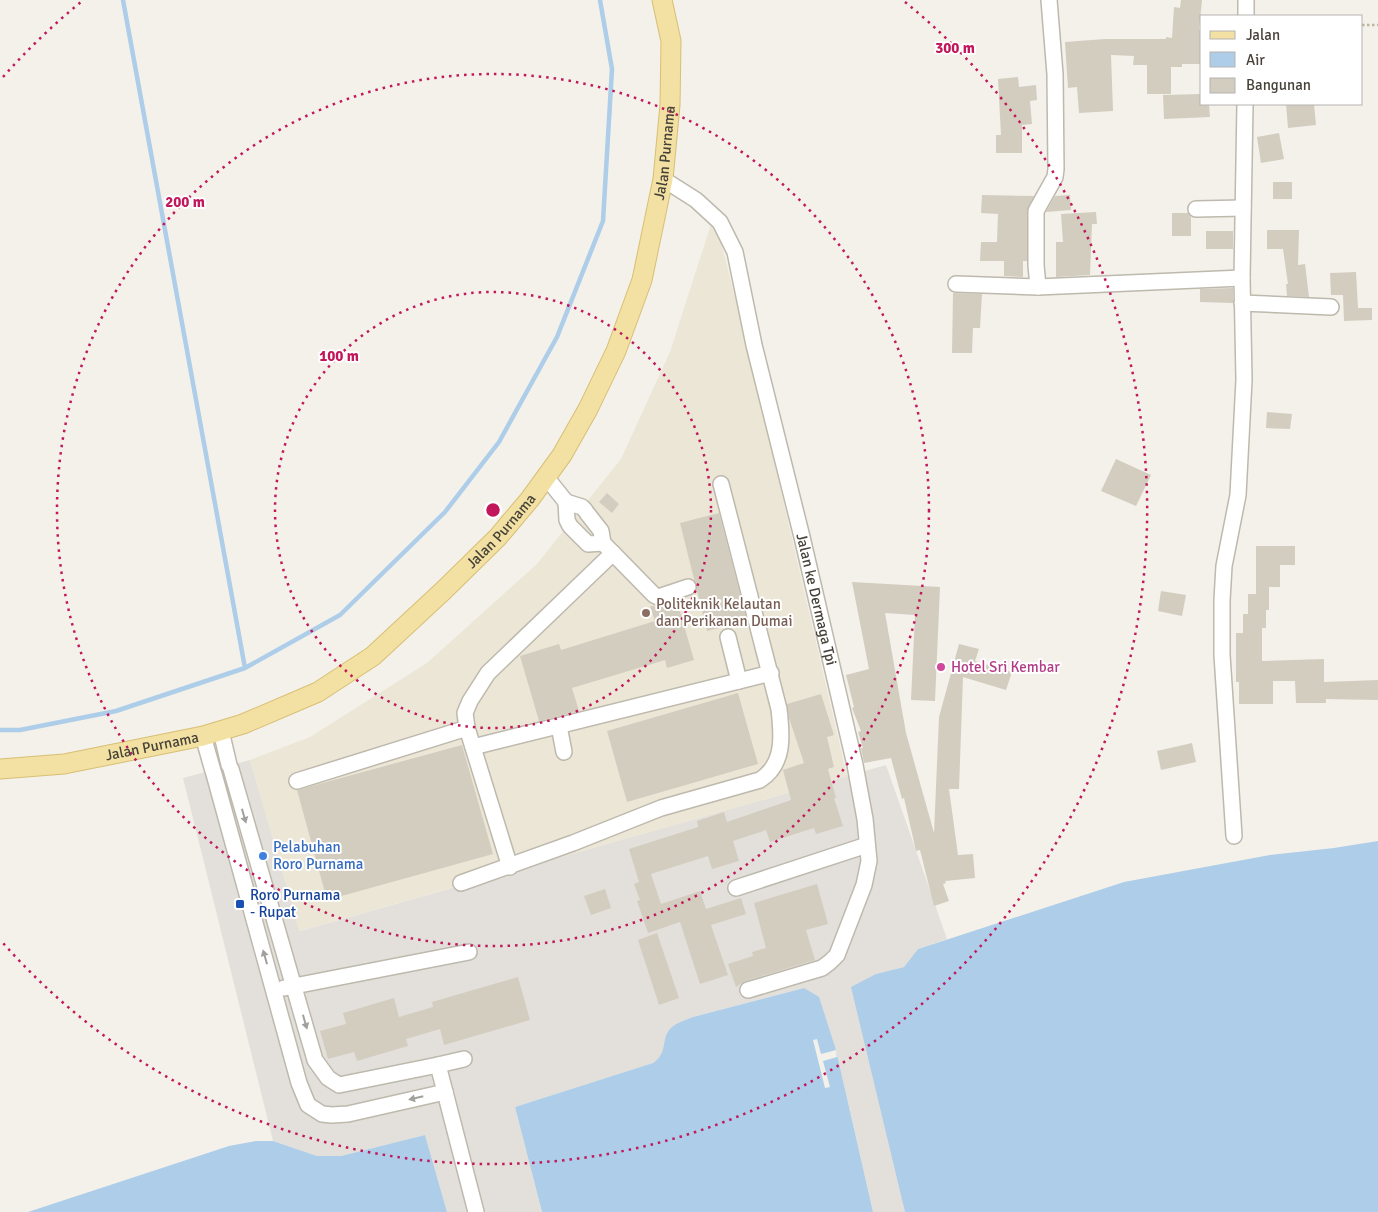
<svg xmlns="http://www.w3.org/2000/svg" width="1378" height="1212" viewBox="0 0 1378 1212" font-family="Signika,sans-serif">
<rect width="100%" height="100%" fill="#f3f1ea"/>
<path fill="#e3e0db" d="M250 760 300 931 886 765 947 939 918 949 904 967 876 974 901 1193 905 1212H873L836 1050 804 988 693 1017 678 1023 665 1042 663 1053 660 1058 653 1063 515 1107 542 1212H447L425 1135 341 1156H317L273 1141 183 778Z"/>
<path fill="#ebe6d5" d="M714 215 746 340 847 776 299 931 250 760 310 737 427 663 537 564 621 459 670 352Z"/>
<path fill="#adcde9" d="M1378 841V1212H905L851 987 876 974 904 967 918 949 1124 882 1270 855 1334 848Z
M804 988 819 997 836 1050 873 1212H542L515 1107 653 1063C669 1052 660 1039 671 1028 677 1022 686 1020 693 1017Z
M425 1135 447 1212H28L229 1146 256 1141H273L317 1156H341Z"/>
<path fill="#f3f1ea" d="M817 1039 821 1054 836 1050 837 1057 823 1061 830 1087 825 1088 813 1040Z"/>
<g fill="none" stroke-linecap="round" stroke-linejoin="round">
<path stroke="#adcde9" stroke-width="4.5" d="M123 0 245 668
M0 730H20L116 711 245 668 340 615 445 512 499 442 557 337 603 221 612 69 600 0"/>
</g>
<path fill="#d3cdc0" d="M1181 0H1202L1199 30H1202V64H1182V67H1171V94H1147V65H1133L1134 56 1111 55 1113 111 1079 113 1077 87 1068 88 1065 42 1105 39H1166V37L1172 38 1174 7 1180 8Z
M1018 77 1019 87 1036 85 1037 100 1030 101 1032 124 1022 125V153H996V135H1001L998 79Z
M1202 94V104H1209L1210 117 1164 119 1163 95Z
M1286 104H1314L1316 125 1288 128Z
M1279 133 1284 159 1261 163 1257 137Z
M1273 182H1292V199H1273Z
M982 195 1034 196 1027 211V261H1023V277L1004 276V261H980L981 242H997L998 214 981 213Z
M1070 195 1071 210 1046 212 1055 196Z
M1096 212 1097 224H1092L1090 275 1056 277V242H1063L1061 214Z
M1172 213H1188L1191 217V236H1172Z
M1267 230H1299L1298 265 1305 264 1309 297 1287 296 1286 284H1288L1283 249H1267Z
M1206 231H1233V249H1206Z
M1356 272 1358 308H1372V320L1344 321 1343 295H1331L1330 273Z
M1233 288V303L1200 302V289Z
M953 293 982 294 980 328H973L972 353H952Z
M1267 412 1292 414 1290 429 1266 428Z
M1116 459 1151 475 1136 506 1101 491Z
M607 493 619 504 612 513 599 502Z
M719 513 747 621 707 631 680 523Z
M1256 546H1295V565H1280V587H1269V610H1266V628H1262V661L1324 659V682L1378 680V700L1326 699V703H1296L1295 681H1273V704H1239V682H1236V633H1243V614H1248V594H1256Z
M852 582 940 587 935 701 911 700 915 615 885 613 906 733 934 833 939 717 959 644 979 649 975 661 1012 672 1006 690 963 677 959 789H949L958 855 973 854 975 878 945 881 946 883 943 884 949 901 934 906 920 850 916 851 904 798 902 799 891 758 864 763 861 748H863L858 732 861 731 852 708 854 707 846 675 869 669Z
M1161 591 1186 595 1182 616 1158 611Z
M677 601 694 660 667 668 665 660 572 688 579 711 539 721 520 656 559 644 561 650 655 621 650 606H661Z
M738 693 758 764 627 802 607 731Z
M821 694 834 735 827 737 834 767 828 769 836 798H834L843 826 816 834 814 828 770 842 766 830 733 841 739 861 712 869 708 856 651 874 661 904 700 891 706 909 741 898 746 914 711 925 728 975 700 984 680 922 648 933 637 901 640 900 634 884 639 882 629 849 698 827 697 821 724 812 727 822 791 800 783 770 804 763 789 718 787 704Z
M1192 743 1196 762 1161 770 1157 751Z
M462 745 493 854 327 900 297 790Z
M817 884 828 924 806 930 815 960 745 981 736 987 728 964 753 956 752 952 766 948 754 903Z
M605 889 611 908 591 915 584 896Z
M657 933 679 998 659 1005 638 940Z
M518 977 530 1020 444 1045 440 1029 406 1039 408 1046 357 1061 354 1052 328 1059 320 1031 346 1024 343 1013 394 998 399 1017 433 1007 432 1002Z"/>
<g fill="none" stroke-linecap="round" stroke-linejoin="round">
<defs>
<g id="minor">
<path d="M1246 16V0"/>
<path id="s1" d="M663 179 696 200 720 222 735 252 754 345 802 537 855 765 865 819 869 861 864 885 837 955 830 962 822 968 748 990"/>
<path d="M1196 209 1243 208"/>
<path d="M956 284 1038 287 1242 278"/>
<path d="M1038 287 1036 265V211L1055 177 1056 169 1055 74 1049 0"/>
<path d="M1242 303 1331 307"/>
<path d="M546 477 566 502"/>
<path d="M570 526 567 520 566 502 582 507 585 510"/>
<path d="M572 528 588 544 603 543 601 531 587 513"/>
<path d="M603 543 654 595 658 597 688 587"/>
<path d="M728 637 739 681"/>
<path d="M559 726 564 752"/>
<path d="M221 731 229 765"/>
<path d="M203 736 213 771"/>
<path d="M473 747 771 673"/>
<path d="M214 774 299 1083 308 1105 322 1114 332 1115 348 1114 445 1092 438 1065 339 1085 328 1078 315 1060 231 769"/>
<path d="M297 781 467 728"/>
<path d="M1234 836 1222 655V600L1224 566 1238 495 1244 380 1242 278 1245 104"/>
<path d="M510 867 467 728 465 713 470 701 488 673 613 553"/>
<path d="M461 883 573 843 661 808 760 780C785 764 782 735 779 709L721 484"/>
<path d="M736 888 867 845"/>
<path d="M284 988 469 952"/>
<path d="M438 1065 464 1059"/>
<path d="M445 1092 476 1212"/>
</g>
<g id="major">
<path id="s2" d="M0 769 64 764 203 736 243 724 318 692 373 656 443 591 498 537 530 499 562 455 588 409 616 351 642 280 663 179 670 105 671 41 662 0"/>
</g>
</defs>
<use href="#minor" stroke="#beb9ad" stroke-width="18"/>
<use href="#major" stroke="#d7bf74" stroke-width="21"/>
<path stroke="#beb5a0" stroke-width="2.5" stroke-dasharray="2.5 2.5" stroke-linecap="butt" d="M1362 25H1378"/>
<use href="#minor" stroke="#fff" stroke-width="15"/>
<use href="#major" stroke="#f3e1a3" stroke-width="19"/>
</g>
<defs><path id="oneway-solid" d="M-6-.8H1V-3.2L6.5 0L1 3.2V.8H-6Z" transform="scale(1.25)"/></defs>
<g fill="#a2a09c">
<use href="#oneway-solid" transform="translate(244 816) rotate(74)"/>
<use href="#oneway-solid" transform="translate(265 957) rotate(-106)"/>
<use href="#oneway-solid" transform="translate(305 1022) rotate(74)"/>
<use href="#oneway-solid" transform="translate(416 1098) rotate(167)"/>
</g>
<g fill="none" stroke="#c2185b" stroke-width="2.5" stroke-dasharray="2.5 5">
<circle cx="493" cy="510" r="218"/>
<circle cx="493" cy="510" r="436"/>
<path d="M3 77A654 654 0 0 1 81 2M905 2A654 654 0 1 1 3 943"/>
</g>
<circle fill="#8d6e63" stroke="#fff" stroke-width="2" cx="646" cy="613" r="5"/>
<circle fill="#d1479c" stroke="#fff" stroke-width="2" cx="941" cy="667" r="5"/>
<circle fill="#3f7fe0" stroke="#fff" stroke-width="2" cx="263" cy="856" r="5"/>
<rect fill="#1a4fb4" stroke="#fff" stroke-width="2" x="235" y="899" width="10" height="10" rx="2.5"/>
<g text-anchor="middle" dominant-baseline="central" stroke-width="4" stroke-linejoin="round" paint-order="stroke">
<g font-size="15" fill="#464239" stroke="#fff">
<text stroke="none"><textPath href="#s2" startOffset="994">Jalan Purnama</textPath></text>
<text stroke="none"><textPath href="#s2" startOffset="574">Jalan Purnama</textPath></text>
<text stroke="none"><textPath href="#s1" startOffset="462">Jalan ke Dermaga Tpi</textPath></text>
<text stroke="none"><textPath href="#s2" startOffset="154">Jalan Purnama</textPath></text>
</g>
<g font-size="15" fill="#785e54" stroke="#fff" text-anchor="start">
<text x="656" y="604">Politeknik Kelautan<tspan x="656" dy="17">dan Perikanan Dumai</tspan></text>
</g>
<g font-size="15" fill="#b23c85" stroke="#fff" text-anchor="start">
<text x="951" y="667">Hotel Sri Kembar</text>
</g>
<g font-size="15" fill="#366cbe" stroke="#fff" text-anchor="start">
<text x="273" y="847">Pelabuhan<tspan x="273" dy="17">Roro Purnama</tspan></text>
</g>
<g font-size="15" fill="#164399" stroke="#fff" text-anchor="start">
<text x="250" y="895">Roro Purnama<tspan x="250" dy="17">- Rupat</tspan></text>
</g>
</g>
<circle cx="493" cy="510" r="8" fill="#c2185b" stroke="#fff" stroke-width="2.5"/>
<g font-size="15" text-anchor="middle" font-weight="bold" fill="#c2185b" stroke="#fff" stroke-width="4" stroke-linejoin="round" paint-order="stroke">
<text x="955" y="53">300 m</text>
<text x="185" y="207">200 m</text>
<text x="339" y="361">100 m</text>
</g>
<rect x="1200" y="15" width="162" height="90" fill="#ffffff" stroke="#b5b3b0"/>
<rect x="1210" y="31" width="25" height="8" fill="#f3e1a3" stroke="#b5b3b0"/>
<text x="1246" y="40" font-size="15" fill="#464239">Jalan</text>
<rect x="1210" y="52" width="25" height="15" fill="#adcde9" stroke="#b5b3b0"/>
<text x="1246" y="65" font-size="15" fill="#464239">Air</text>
<rect x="1210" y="78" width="25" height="15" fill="#d3cdc0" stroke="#b5b3b0"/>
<text x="1246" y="90" font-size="15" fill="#464239">Bangunan</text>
</svg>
